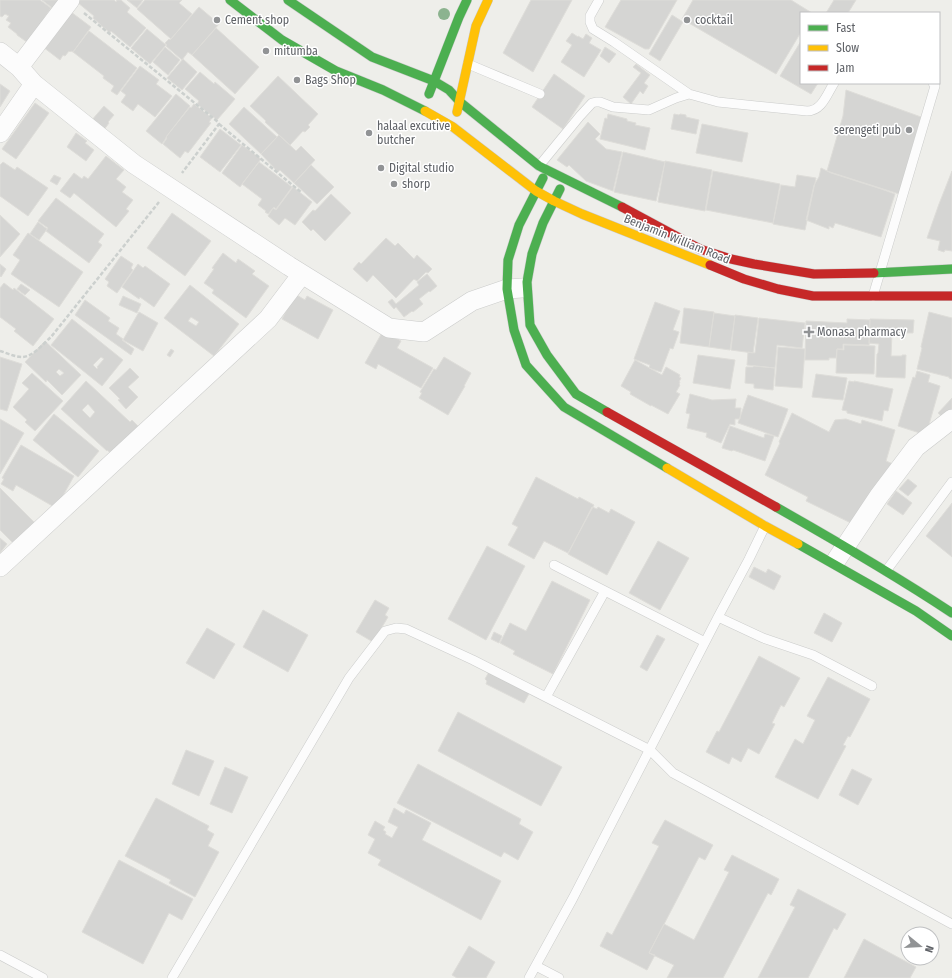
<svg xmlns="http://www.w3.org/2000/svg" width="952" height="978" viewBox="0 0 952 978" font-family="'Fira Sans Condensed',sans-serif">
<rect width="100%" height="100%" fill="#eeeeea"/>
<path fill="#d5d5d3" stroke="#deddd9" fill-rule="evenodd" d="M0 0H40L51 8 38 27 31 45 17 35V34L8 27 11 23 6 20 9 16 5 14 2 17 0 16Z
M42 0H65L56 11Z
M79 0H114L116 2 117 0H121L130 8 127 12 146 28 130 47 111 31 110 33 93 18 94 16 77 2Z
M127 0H143L137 8Z
M145 0H182L179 3 192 14 171 39 137 9Z
M531 0H572L533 72 503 53Z
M621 0H677L649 49H645L605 27Z
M693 0H791L812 13H801V32L776 74 682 19Z
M834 0H856L848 13H826Z
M199 7 219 24 192 55 188 52 182 60 166 46 167 45 165 43 169 39 170 40Z
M71 12 91 27 73 52 71 51 70 52 69 51 65 56 63 55 60 60 43 47Z
M672 15 683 22 660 61 649 54Z
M216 28 259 67 235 94 192 55Z
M147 29 166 45 150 64 131 48Z
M89 31 137 68 117 95 111 91 114 86 103 78 104 76 73 52Z
M572 33 578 37V36L583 39 586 34 592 38 589 43 601 50 584 77 561 62 572 45 566 41Z
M801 41V83H818L811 94 780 76Z
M165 47 180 60 168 75 153 62Z
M605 47 616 54 609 63 600 56Z
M183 59 197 72 182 90 167 78Z
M636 64 650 75 644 83 648 86 643 94 640 91 631 104 623 97 641 73 633 67Z
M140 66 159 80 156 84 172 96 155 117 138 104 133 111 121 102 126 95 121 91Z
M200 72 214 84 215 82 235 99 217 120 197 104 199 101 185 89Z
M554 74 585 96 563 129 532 107Z
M278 76 318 114 308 125 310 127 305 132 303 131 290 145 265 122 266 121 250 106Z
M0 84 10 91 0 107Z
M846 90 921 117 899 194 827 171 843 116Z
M176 94 190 106 166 137V138L162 144 146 131Z
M35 103 49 113 16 159 2 149Z
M194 104 212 118 209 122 211 123 188 153 185 151 180 158 163 144 167 138 166 137 190 107 191 108Z
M104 106 114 115 108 122 109 123 103 131 91 121Z
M244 107 277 137 261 154 229 124Z
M608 114 627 119V121L636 123 635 125 650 128 645 150 600 139 605 118 607 119Z
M674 114 679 115 680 114 686 115V117L699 120 696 134 671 129Z
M588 122 600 134 595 139 606 149 622 152 613 191 586 181 569 165 567 167 557 160Z
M702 124 748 133 742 162 696 153Z
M220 129 241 145 220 172 200 157Z
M76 133 87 141 85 143 94 150 86 161 67 147Z
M279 135 296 151 301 146 315 160 294 183 280 170 278 172 261 154Z
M242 145 261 159 240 187 222 173Z
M623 152 665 162 656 201 614 192Z
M106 156 124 170 116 179 126 187 122 192 133 200 126 209 129 211 116 227 74 193 70 198 60 191 74 173 82 179 84 176 88 179Z
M665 161 712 170 705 211 658 202Z
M3 162 15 170 17 167 48 188 28 216 0 196V165Z
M259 162 292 187 276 209 274 207 268 214 265 212 266 211 258 205 262 199 242 184Z
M311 165 334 187 317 204 294 183Z
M821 168 831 173 881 189 895 194 881 237 835 223 833 228 829 226V229L806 220 814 185 819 177Z
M713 171 780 184 773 223 706 210Z
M952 171V251L945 250 944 252 938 250 940 241 927 238 939 204Z
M54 175 61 178 57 185 50 181Z
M797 175 816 178 805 230 773 224 781 185 795 187Z
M293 187 312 202 295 225 285 218 279 225 268 216 273 208 276 210Z
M331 194 351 213 325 241 313 229 311 231 302 222 313 210 315 211Z
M56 198 104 234 98 242 102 245 89 263 46 231 48 228 38 221Z
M172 213 211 241 185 276 147 248Z
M0 215 20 234 0 257Z
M38 222 47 229 39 240 30 234Z
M28 233 83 272 59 307 11 274 20 260 13 255Z
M386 238 395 246 398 243 414 259 417 255 432 269 428 273 426 272 417 281 414 279 396 298 373 275 367 282 353 269 359 262 361 264Z
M223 253 236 263 238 259 255 271 252 274 269 286 246 318 212 293 214 290 204 283 214 269 212 268Z
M121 256 133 264 131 268 133 270 117 293 107 286 109 282 105 279Z
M0 264 6 269 1 277 0 276Z
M138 264 143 268 145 266 170 284 154 307 140 297 139 299 122 287Z
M427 274 437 286 430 292 429 291 419 299 423 304 413 312 412 311 404 317 396 307 394 309 388 302 392 299 396 304 419 285 417 282Z
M4 283 13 290 14 288 54 319 33 346 14 331 16 329 0 317V288Z
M21 284 30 290 25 295 17 289Z
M190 285 239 324 214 356 164 318ZM191 317 199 322 196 326 188 321Z
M295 294 305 300 307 296 333 310 318 339 282 319Z
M123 296 141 304 137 313 119 305Z
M85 300 110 318 108 321 119 328 116 334 123 339 122 340 134 349 131 355 75 315Z
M655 302 680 311 673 330 679 332 673 349 670 348 661 372 649 368 650 365 634 359Z
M684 308 714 312 709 347 680 343Z
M139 312 158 323 143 351 123 340Z
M929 312 952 318V379L949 378V377L917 369 922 348 921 347Z
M714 313 735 316 730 350 709 347Z
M735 315 758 318 753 353 731 350Z
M759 318 805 323 802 348 777 345 775 368 747 365 748 352 755 353Z
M72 319 123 360 102 386 51 345ZM101 357 104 359 97 367H98L97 369 93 365Z
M847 319 870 320 869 345 843 344V349H837L836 358H829V360H805L806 321 847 323Z
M870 319 914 320 913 333H892L891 356H902V355H906L905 378 876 377 877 354 878 353 879 344 869 343Z
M383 331 401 341 397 348 433 368 421 388 378 364 376 369 365 363Z
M45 341 81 375 62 395 47 380 46 382 25 362ZM59 369 64 373 60 376 56 372Z
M844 345 875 346 874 374 836 373 837 349 844 350Z
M778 347 805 349 802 388 775 386Z
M171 349 174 351 170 357 167 355Z
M698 355 735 360 730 389 693 383Z
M0 357 22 364 7 411 0 409Z
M444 357 471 373 464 386H465L448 415 419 398 422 393 420 392 434 369 436 370Z
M635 360 662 375 666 367 680 375 679 377 681 378 679 382H680L679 384 680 385 676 392 680 394 668 414 651 405V406L630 394 631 392 621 386Z
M754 366 775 368 773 390 754 388V384L745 383 746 367H753Z
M130 368 139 377 128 387 138 397 126 409 118 400 120 399 109 388Z
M917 371 930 375 928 382 940 386 926 435 898 426 913 377 915 378Z
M32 373 63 401 35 431 25 422 27 420 13 407 29 389 22 383Z
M816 374 847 378 843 400 812 397Z
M86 381 130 422 132 420 138 426 113 455 107 450V451L61 409ZM88 404 95 412 90 418 82 410Z
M849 381 854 382V381L893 389 888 411 884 410 882 421 847 413V411L842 410Z
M690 394 712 400 736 399 735 408H741L740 419H735V425L730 424 721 443 706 437 707 433 687 428 690 414 686 413Z
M748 395 788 409 778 437 738 423Z
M952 398V417L948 422 938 413Z
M792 413 829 432 835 420 846 419 861 424 862 420 895 430 886 461 893 464 857 526 806 501 808 497 765 475 780 443 779 442Z
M54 414 99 451 78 477 33 440Z
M0 419 24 433 0 474Z
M730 426 764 438 765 434 774 436 765 461 733 450 732 451 722 448Z
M21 445 74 476 56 508 16 485 13 491 1 484 4 479 2 478Z
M536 477 578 499 579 497 594 505 568 553 544 541 534 559 508 545 518 527 512 524Z
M908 479 917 486 908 496 899 489Z
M0 488 37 525 16 546 0 530Z
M896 491 912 503 903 515 887 504Z
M952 503V557L926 536Z
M592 507 597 509 598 507 609 513 611 509 635 522 607 575 568 554Z
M0 538 7 544 0 553Z
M658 541 689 558 660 610 629 593Z
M487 546 525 566 486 640 448 619Z
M754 567 766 573 768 569 781 576 774 590 749 577Z
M552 581 590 600 553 674 513 654 515 651 500 643 510 623 526 631Z
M375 600 389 608 385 615 388 617 373 642 356 632Z
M263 610 308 635 288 672 243 647Z
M824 613 842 623 832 642 814 633Z
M207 628 235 644 214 679 186 663Z
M494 632 502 636 499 643 491 639Z
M657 635 665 639 647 671 640 667Z
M759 656 800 678 784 707 781 705 772 723 775 724 759 754 748 748 741 762 732 757 729 764 706 752 717 731 719 732Z
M490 670 531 690 524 703 486 684 487 681 485 679Z
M828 677 870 699 850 737 848 736 843 745 846 746 818 799 775 777 795 739 803 744 815 720 807 716Z
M458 712 562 767 541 806 438 751Z
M186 750 214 761 199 796 172 784Z
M418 764 521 819 519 824 533 832 518 860 504 852 501 857 397 803Z
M225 767 248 777 232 813 210 804Z
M852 769 872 779 858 805 839 795Z
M156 798 209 826 207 830 214 834 208 846 219 852 195 897 169 883 171 880 125 856Z
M394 808 404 814 406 810 431 823 422 840 501 881 481 920 378 865 381 860 368 853 375 839 368 835 375 821 385 827 383 830 386 832 385 834 392 838 398 827 388 822Z
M665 820 713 845 705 860 699 857 649 953 655 955 647 970 600 946 607 932 612 935 659 846 652 843Z
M732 855 779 879 771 895 768 893 723 978H667L674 965 649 953 664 924 694 940 729 872 724 870Z
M119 860 193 899 182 920 169 913 143 964 82 932Z
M798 889 846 914 837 930 834 928 808 978H758L795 907 790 905Z
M864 939 916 967 910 978H844Z
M469 946 495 962 486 978H457L452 975Z"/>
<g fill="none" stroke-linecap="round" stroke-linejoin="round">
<defs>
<path id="lane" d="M599 0 590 16V22L593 29 614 42 689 94
M468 64 540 94
M539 166 580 116 592 103 596 102H600L613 107 649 110 676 98 689 94 718 102 807 111C822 111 827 94 834 83
M873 296 935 86 933 83
M554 565 705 642
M886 571 952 482
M718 617 763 638 813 655 872 686
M546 697 605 591
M0 955 43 978
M536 966 559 978
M172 978 349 678 385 631 396 628 406 629 473 660 650 750 673 773 952 924
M529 978 573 898 718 617 749 559 765 526"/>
<path id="street" d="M70 0 19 67 34 84 134 164 289 266 389 328 424 332 472 301 507 289 522 288
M0 52 19 67
M0 133 34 84
M837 559 879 496 916 447 952 419
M0 567 268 319 302 274"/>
<path id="fast" d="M230 0 282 40 336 71 383 90 425 111
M288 0 372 57 434 81 449 90 460 102 539 166 622 207
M429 94 459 17 467 0
M543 178 519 225 508 260 507 289 514 330 526 365 564 407 667 468
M560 189 543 223 532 254 527 282 530 325 547 355 576 394 607 412
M874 273 952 269
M776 507C836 541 895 575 952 613
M798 544 916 611 952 636"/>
<path id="slow" d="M425 111 453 127 536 191 554 201 582 214 710 265
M457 112 476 26 488 0
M667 468 765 526 798 544"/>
<path id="jam" d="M622 207 700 249 731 259 754 264 814 274 874 273
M710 265 744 279 778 289 813 296H952
M607 412 776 507"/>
</defs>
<use href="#lane" stroke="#cbcccb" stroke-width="10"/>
<use href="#street" stroke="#cbcccb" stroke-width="20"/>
<use href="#fast" stroke="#cacaca" stroke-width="10"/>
<use href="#slow" stroke="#cacaca" stroke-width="10"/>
<use href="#jam" stroke="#cacaca" stroke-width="10"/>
<path stroke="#ccd0ce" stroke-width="2.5" stroke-dasharray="4 2" stroke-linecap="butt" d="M84 13 218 122 219 124 182 173
M219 124 302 193
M0 351C7 353 15 357 22 357 33 357 43 344 51 337L159 202"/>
<use href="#lane" stroke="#fcfcfc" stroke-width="9"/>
<use href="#street" stroke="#fcfcfc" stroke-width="19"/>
<use href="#fast" stroke="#4caf50" stroke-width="9"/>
<use href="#slow" stroke="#ffc107" stroke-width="9"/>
<use href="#jam" stroke="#c62828" stroke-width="9"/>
</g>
<circle fill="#8cb38f" cx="444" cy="14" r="6"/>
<g fill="#919395" stroke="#fff" stroke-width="1.5">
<circle cx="217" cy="20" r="4"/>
<circle cx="687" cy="20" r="4"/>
<circle cx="266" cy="51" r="4"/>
<circle cx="297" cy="80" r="4"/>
<circle cx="909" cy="130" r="4"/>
<circle cx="369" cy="133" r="4"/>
<circle cx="381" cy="168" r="4"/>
<circle cx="394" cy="184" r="4"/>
<path d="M807 326h4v4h4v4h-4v4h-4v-4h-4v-4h4z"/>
</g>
<g text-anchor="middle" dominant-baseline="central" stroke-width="3" stroke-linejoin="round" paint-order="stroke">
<g font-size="12" fill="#5f6267" stroke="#fff" text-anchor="start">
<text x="225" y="20">Cement shop</text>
<text x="695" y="20">cocktail</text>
<text x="274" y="51">mitumba</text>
<text x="305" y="80">Bags Shop</text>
<text x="377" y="126">halaal excutive<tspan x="377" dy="14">butcher</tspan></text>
<text x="901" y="130" text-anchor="end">serengeti pub</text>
<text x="389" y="168">Digital studio</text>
<text x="402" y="184">shorp</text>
<text x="817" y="332">Monasa pharmacy</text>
</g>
<g font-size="12" fill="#5f6267" stroke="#fff">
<text transform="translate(677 239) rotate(22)">Benjamin William Road</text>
</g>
</g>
<rect x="800" y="12" width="140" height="72" fill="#ffffff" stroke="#bfc0c2"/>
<rect x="808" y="25" width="20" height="6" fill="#4caf50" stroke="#bfc0c2"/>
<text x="836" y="32" font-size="12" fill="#5f6267">Fast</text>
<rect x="808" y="45" width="20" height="6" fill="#ffc107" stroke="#bfc0c2"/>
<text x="836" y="52" font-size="12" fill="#5f6267">Slow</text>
<rect x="808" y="65" width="20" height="6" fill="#c62828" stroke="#bfc0c2"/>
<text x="836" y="72" font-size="12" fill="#5f6267">Jam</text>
<g transform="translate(920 946) rotate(108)"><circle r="19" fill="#ffffff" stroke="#bfc0c2"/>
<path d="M0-3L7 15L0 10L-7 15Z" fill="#919395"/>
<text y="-6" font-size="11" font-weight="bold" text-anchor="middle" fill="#5f6267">N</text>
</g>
</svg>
